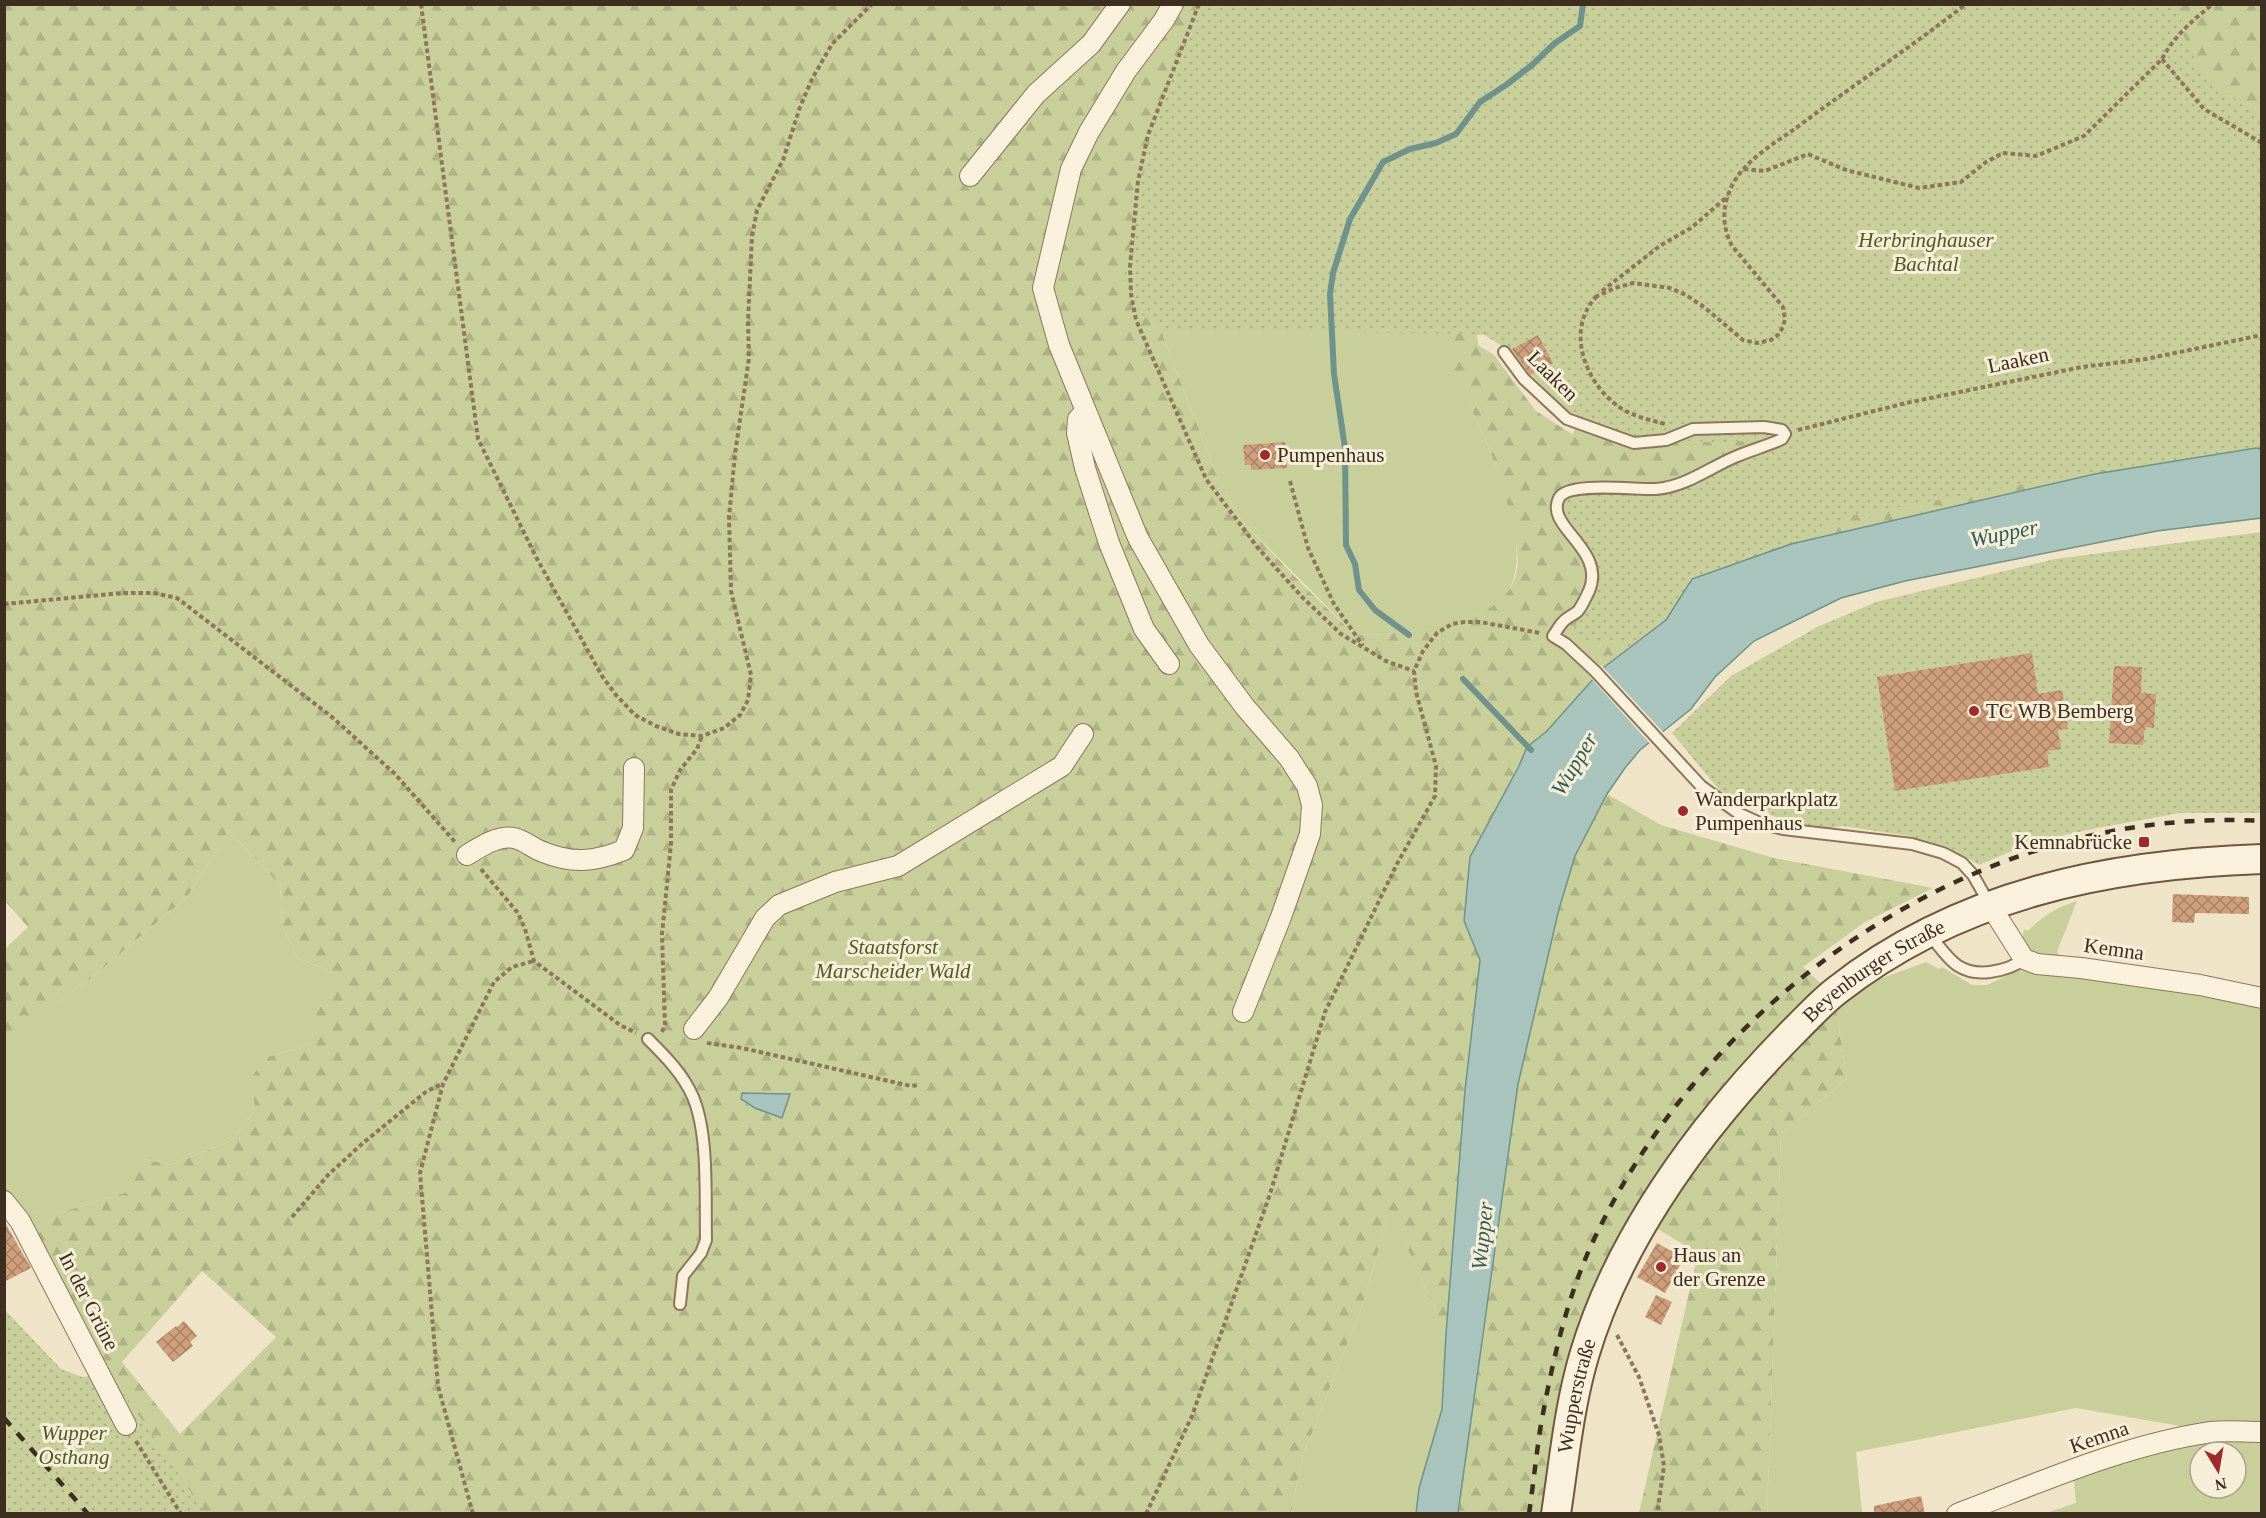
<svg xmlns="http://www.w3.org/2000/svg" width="2266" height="1518" viewBox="0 0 2266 1518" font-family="Georgia,serif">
<defs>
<pattern id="forest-firs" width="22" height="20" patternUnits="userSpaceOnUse" patternTransform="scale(1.5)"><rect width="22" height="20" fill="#c9cf9b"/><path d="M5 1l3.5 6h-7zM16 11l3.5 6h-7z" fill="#aeb285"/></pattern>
<pattern id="park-dots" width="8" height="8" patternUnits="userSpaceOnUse" patternTransform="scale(1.5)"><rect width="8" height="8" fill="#c9cf9b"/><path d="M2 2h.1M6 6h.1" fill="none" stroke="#aeb285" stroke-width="1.8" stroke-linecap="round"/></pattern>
<pattern id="building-cross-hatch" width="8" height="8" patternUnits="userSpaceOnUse" patternTransform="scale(1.5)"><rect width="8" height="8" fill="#cf9f7d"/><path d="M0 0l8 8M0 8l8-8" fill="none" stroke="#a98266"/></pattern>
</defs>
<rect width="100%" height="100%" fill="#f0e4c8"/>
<path fill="#c9cf9b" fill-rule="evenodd" d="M1581 107 1453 371C1476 418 1546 553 1503 598 1470 631 1399 634 1355 635L1239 518 1216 473 1164 339 1141 239Z
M229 830 280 885 282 925 298 958 333 973 339 986 317 1010 312 1044 268 1057 255 1110 231 1141 170 1165 144 1159 129 1192 62 1212H34L19 1220 5 1202 4 1039 89 980 187 897Z
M2077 901 2057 952 2064 961C2043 959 2017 957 2024 929L2028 931C2043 916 2057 907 2077 901Z
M1926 962 1939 969 1942 967 1972 985H1987L2014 972 2034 968 2261 1002V1513H2046L2076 1503 2073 1472 2209 1431 2076 1408 1856 1452 1862 1513 1767 1514 1781 1133 1847 1079 1834 996ZM2200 1452H2236V1488H2200Z
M1390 1208 1446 1334 1442 1409 1419 1488 1416 1513 1291 1514 1302 1458 1363 1304Z"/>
<path fill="url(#forest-firs)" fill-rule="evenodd" d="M5 5H1427L1141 240 1164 339 1216 473 1239 518 1302 584 1355 635C1400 634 1497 630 1515 578 1520 563 1517 545 1513 529 1506 490 1492 453 1475 417 1468 401 1459 387 1453 371 1447 356 1445 339 1440 323L1742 5H2261V449L2095 474 1791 544 1692 579 1666 620 1603 668 1547 731 1527 747 1519 766 1470 857 1464 921 1480 960 1465 1090 1446 1334 1390 1209 1363 1304 1302 1458 1291 1513H20L4 1414 127 1431 19 1220 34 1212H62L128 1192V1180L144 1159 170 1165 231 1141 255 1110 252 1076 268 1057 311 1044 317 1010 338 986 333 973 298 958 282 925 280 885 229 830 187 897 89 980 5 1039V949L28 927 4 900ZM1497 334 1596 396 1572 434 1536 411 1494 355 1478 345 1477 335ZM202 1271 276 1337 180 1434 122 1362Z
M1607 794 1661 825 1774 858 1933 888 1865 922 1803 967 1834 996 1847 1079 1781 1133 1767 1513H1639L1698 1253 1656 1228 1621 1296 1594 1356 1567 1513 1458 1514 1518 1084 1559 909 1575 856Z"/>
<path fill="url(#park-dots)" d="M1199 5H2181V31L2203 73 2251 112 2261 117V460H2177L2114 468 1850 516 1791 544 1692 579 1666 620 1631 647 1603 641 1589 645 1573 630C1583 611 1599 575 1591 553 1587 544 1560 514 1553 505L1564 493 1673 487 1763 445 1761 439 1723 443 1626 437 1566 411 1505 348 1483 334 1167 329 1139 313 1124 277 1155 115Z
M2261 532V813H2180L2103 827 2036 841 1979 865 1946 846 1910 836 1842 826 1831 828 1793 823 1762 812 1720 791 1672 733 1731 676 1817 627 1876 602 2055 559Z
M4 1309 61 1369 82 1377 110 1373 205 1513H5Z"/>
<path fill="#a9c4bc" stroke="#6f938a" stroke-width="1.5" d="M2256 448 2261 449V518L2157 531 1905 581 1841 598 1754 641 1715 677 1691 709 1640 750 1625 768 1607 794 1575 856 1559 909 1518 1084 1458 1513 1416 1514 1419 1488 1442 1409 1446 1334 1465 1090 1480 960 1464 921 1470 857 1519 766 1527 747 1547 731 1603 668 1666 620 1692 579 1791 544 2095 474Z
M742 1093 790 1094 782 1118 755 1108 741 1099Z"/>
<path fill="#f0e4c8" d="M1601 665 1665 734 1651 745 1590 677Z"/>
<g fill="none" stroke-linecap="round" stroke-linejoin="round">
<path stroke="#6f938a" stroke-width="6" d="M1409 635 1375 610 1359 590 1355 564 1346 545 1345 448 1334 374 1330 294 1333 273 1350 219 1383 162 1410 149 1436 143 1456 134 1480 102 1506 85 1532 65 1555 43 1580 26 1583 4
M1463 679 1531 750"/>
</g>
<path fill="url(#building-cross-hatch)" d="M1538 335 1553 363 1530 375 1512 349Z
M1285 442 1287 468 1251 470V465H1245L1243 445Z
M2032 653 2038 694 2062 690 2068 729 2058 730 2061 749 2047 751 2049 767 1895 791 1877 677Z
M2114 666 2142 667 2141 693 2156 694 2154 728 2145 727 2143 745 2109 743Z
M2173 894 2249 897V914L2195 913 2194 923 2172 922Z
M4 1221 31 1268 4 1282Z
M1657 1243 1684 1258 1665 1293 1637 1277Z
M1656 1295 1672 1302 1661 1325 1645 1317Z
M184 1321 197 1336 190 1342 193 1346 173 1362 156 1342 176 1326 177 1327Z
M1921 1496 1925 1514H1874V1506Z"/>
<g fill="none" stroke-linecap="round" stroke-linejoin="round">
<defs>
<path id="lane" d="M1504 352 1524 379 1567 419 1634 443 1666 440 1693 429 1764 427 1782 430 1785 434 1782 439C1767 446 1751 450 1735 457 1709 468 1685 487 1656 489 1636 490 1568 481 1559 498 1544 527 1607 549 1589 591 1586 597 1582 606 1578 611 1574 615 1567 617 1563 622 1559 626 1556 632 1553 636L1566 644 1595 671 1701 786 1738 813 1760 823 1783 829 1912 844 1943 853 1962 863 1973 875 1990 905
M1930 935C1948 957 1957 976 1990 972 2004 970 2014 967 2024 959
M648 1039C665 1056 683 1074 693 1097 709 1135 705 1198 706 1240L701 1253 683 1276 680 1304"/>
<path id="street" d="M1173 4 1164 20 1126 71 1089 132 1071 169 1043 288 1059 345 1138 538 1199 645 1245 707 1289 758 1307 786 1312 805 1310 834 1281 917 1243 1012
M970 176 1036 94 1091 44 1120 4
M1086 411 1078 419 1077 433 1085 468 1109 543 1144 629 1169 664
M467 855C480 847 498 835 514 838 524 840 534 849 543 852 573 864 594 862 624 850L633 828 634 768
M1990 905 2024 959 2037 964 2081 968 2200 985 2262 998
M694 1029 718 998 765 918 779 905 835 882 898 866 1062 766 1083 734
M4 1201 20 1221 126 1425
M1957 1514C2039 1483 2123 1445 2211 1432 2227 1430 2245 1432 2262 1432"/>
<g id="secondary">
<path id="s1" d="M1556 1514C1564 1461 1569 1407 1584 1356 1608 1274 1654 1198 1705 1132 1734 1095 1764 1061 1797 1028 1810 1015 1822 1002 1836 991 1959 894 2109 864 2262 859"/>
</g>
</defs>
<use href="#lane" stroke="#8d765c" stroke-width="14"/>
<use href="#street" stroke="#8d765c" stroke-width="22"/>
<use href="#secondary" stroke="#6f573f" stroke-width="32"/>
<path stroke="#8d765c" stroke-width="4" stroke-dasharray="4.5 3" stroke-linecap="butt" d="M421 4 478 439 536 557 602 676 616 695 635 715 656 726 679 734 702 736 724 728 740 715 748 700 751 675 731 591 729 517 735 454 749 358 748 321 752 236 757 210 783 160 800 107 812 79 832 44 872 4
M1199 4 1148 135 1138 181 1130 266 1131 294 1136 320 1206 479 1258 548 1303 598 1341 634 1386 661 1414 671
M2162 59 2204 109 2262 143
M1744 169 1765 171 1808 154 1846 170 1919 188 1961 182 1986 162 2003 153 2036 156 2084 136 2162 59C2174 36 2193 20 2213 4
M1602 291 1661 245 1691 228 1728 196
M1597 296C1566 327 1583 378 1614 403 1629 416 1647 419 1665 424
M1595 297 1615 288 1633 283 1670 288 1686 295 1704 307 1743 340 1757 343 1771 340 1778 335 1783 327 1785 319 1783 307 1732 246C1721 225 1722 203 1734 182 1747 159 1775 143 1796 128 1852 86 1910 48 1966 4
M1798 430 1906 403 2082 367 2146 359 2262 335
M1290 481 1308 548 1334 604 1363 646
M4 604 122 593H154L177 598 332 717 395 774 455 842
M481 869 518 913 525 929 534 961 620 1025 636 1033
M662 1032 665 1025 662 934 671 844V790L680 770 697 749 702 736
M707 1043 742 1048 911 1086 919 1085
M292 1217 328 1175 363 1143 427 1091 442 1084
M1617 1335 1639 1377 1659 1435 1664 1466 1657 1514
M136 1441 181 1514
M473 1514 438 1386 420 1173 443 1084 494 982 512 967 534 961
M1146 1514 1192 1416 1270 1194 1325 1012 1397 864 1435 796 1436 766 1416 692 1414 671 1423 651 1437 633 1452 624 1464 622H1480L1540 633"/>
<use href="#lane" stroke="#faf1dc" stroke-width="10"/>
<use href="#street" stroke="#faf1dc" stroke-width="20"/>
<use href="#secondary" stroke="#faf1dc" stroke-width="28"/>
<path stroke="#3d2e20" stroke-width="4.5" stroke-dasharray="10 10" stroke-linecap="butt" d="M4 1418 88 1514
M1529 1514C1533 1486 1536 1458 1540 1430 1552 1363 1567 1293 1598 1231 1717 987 1984 805 2262 821"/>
</g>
<g fill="#9e2a2b" stroke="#f7eed8" stroke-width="2">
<circle cx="1265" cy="455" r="6"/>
<circle cx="1974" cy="711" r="6"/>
<circle cx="1683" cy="811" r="6"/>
<rect x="2138" y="836" width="12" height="12" rx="3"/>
<circle cx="1661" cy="1267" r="6"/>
</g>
<g text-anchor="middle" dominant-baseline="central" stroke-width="6" stroke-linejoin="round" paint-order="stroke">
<g font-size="21" font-style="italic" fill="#4d5a26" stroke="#f7eed8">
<text x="1926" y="240">Herbringhauser<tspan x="1926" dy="24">Bachtal</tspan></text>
<text x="893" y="947">Staatsforst<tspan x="893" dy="24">Marscheider Wald</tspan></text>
<text x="74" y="1433">Wupper<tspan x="74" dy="24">Osthang</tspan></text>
</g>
<g font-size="21" fill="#3d2e20" stroke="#f7eed8">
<text transform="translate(2018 360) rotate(-12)">Laaken</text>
<text transform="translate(1553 376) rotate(45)">Laaken</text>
<text transform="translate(2114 949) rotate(8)">Kemna</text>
<text stroke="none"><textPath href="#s1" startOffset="652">Beyenburger Straße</textPath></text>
<text transform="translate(89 1301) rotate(63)">In der Grüne</text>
<text stroke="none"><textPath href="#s1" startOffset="120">Wupperstraße</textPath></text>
<text transform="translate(2099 1437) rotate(-19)">Kemna</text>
</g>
<g font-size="21" fill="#3d2e20" stroke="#f7eed8" text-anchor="start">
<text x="1277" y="455">Pumpenhaus</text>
<text x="1986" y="711">TC WB Bemberg</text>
<text x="1695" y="799">Wanderparkplatz<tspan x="1695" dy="24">Pumpenhaus</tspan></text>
<text x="2132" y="842" text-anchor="end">Kemnabrücke</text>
<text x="1673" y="1255">Haus an<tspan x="1673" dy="24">der Grenze</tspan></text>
</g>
<g font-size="22" font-style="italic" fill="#2f5d5a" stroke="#f7eed8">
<text transform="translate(2004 533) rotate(-11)">Wupper</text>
<text transform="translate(1574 764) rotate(-59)">Wupper</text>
<text transform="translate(1482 1236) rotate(-84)">Wupper</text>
</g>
</g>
<rect width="2266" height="1518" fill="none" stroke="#3d2e20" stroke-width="12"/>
<g transform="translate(2218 1470) rotate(169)"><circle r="28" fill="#f7eed8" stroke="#ada18e" stroke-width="1.5"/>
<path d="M0-4.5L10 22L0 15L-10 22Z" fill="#9e2a2b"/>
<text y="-9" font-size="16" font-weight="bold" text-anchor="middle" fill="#3d2e20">N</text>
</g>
</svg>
